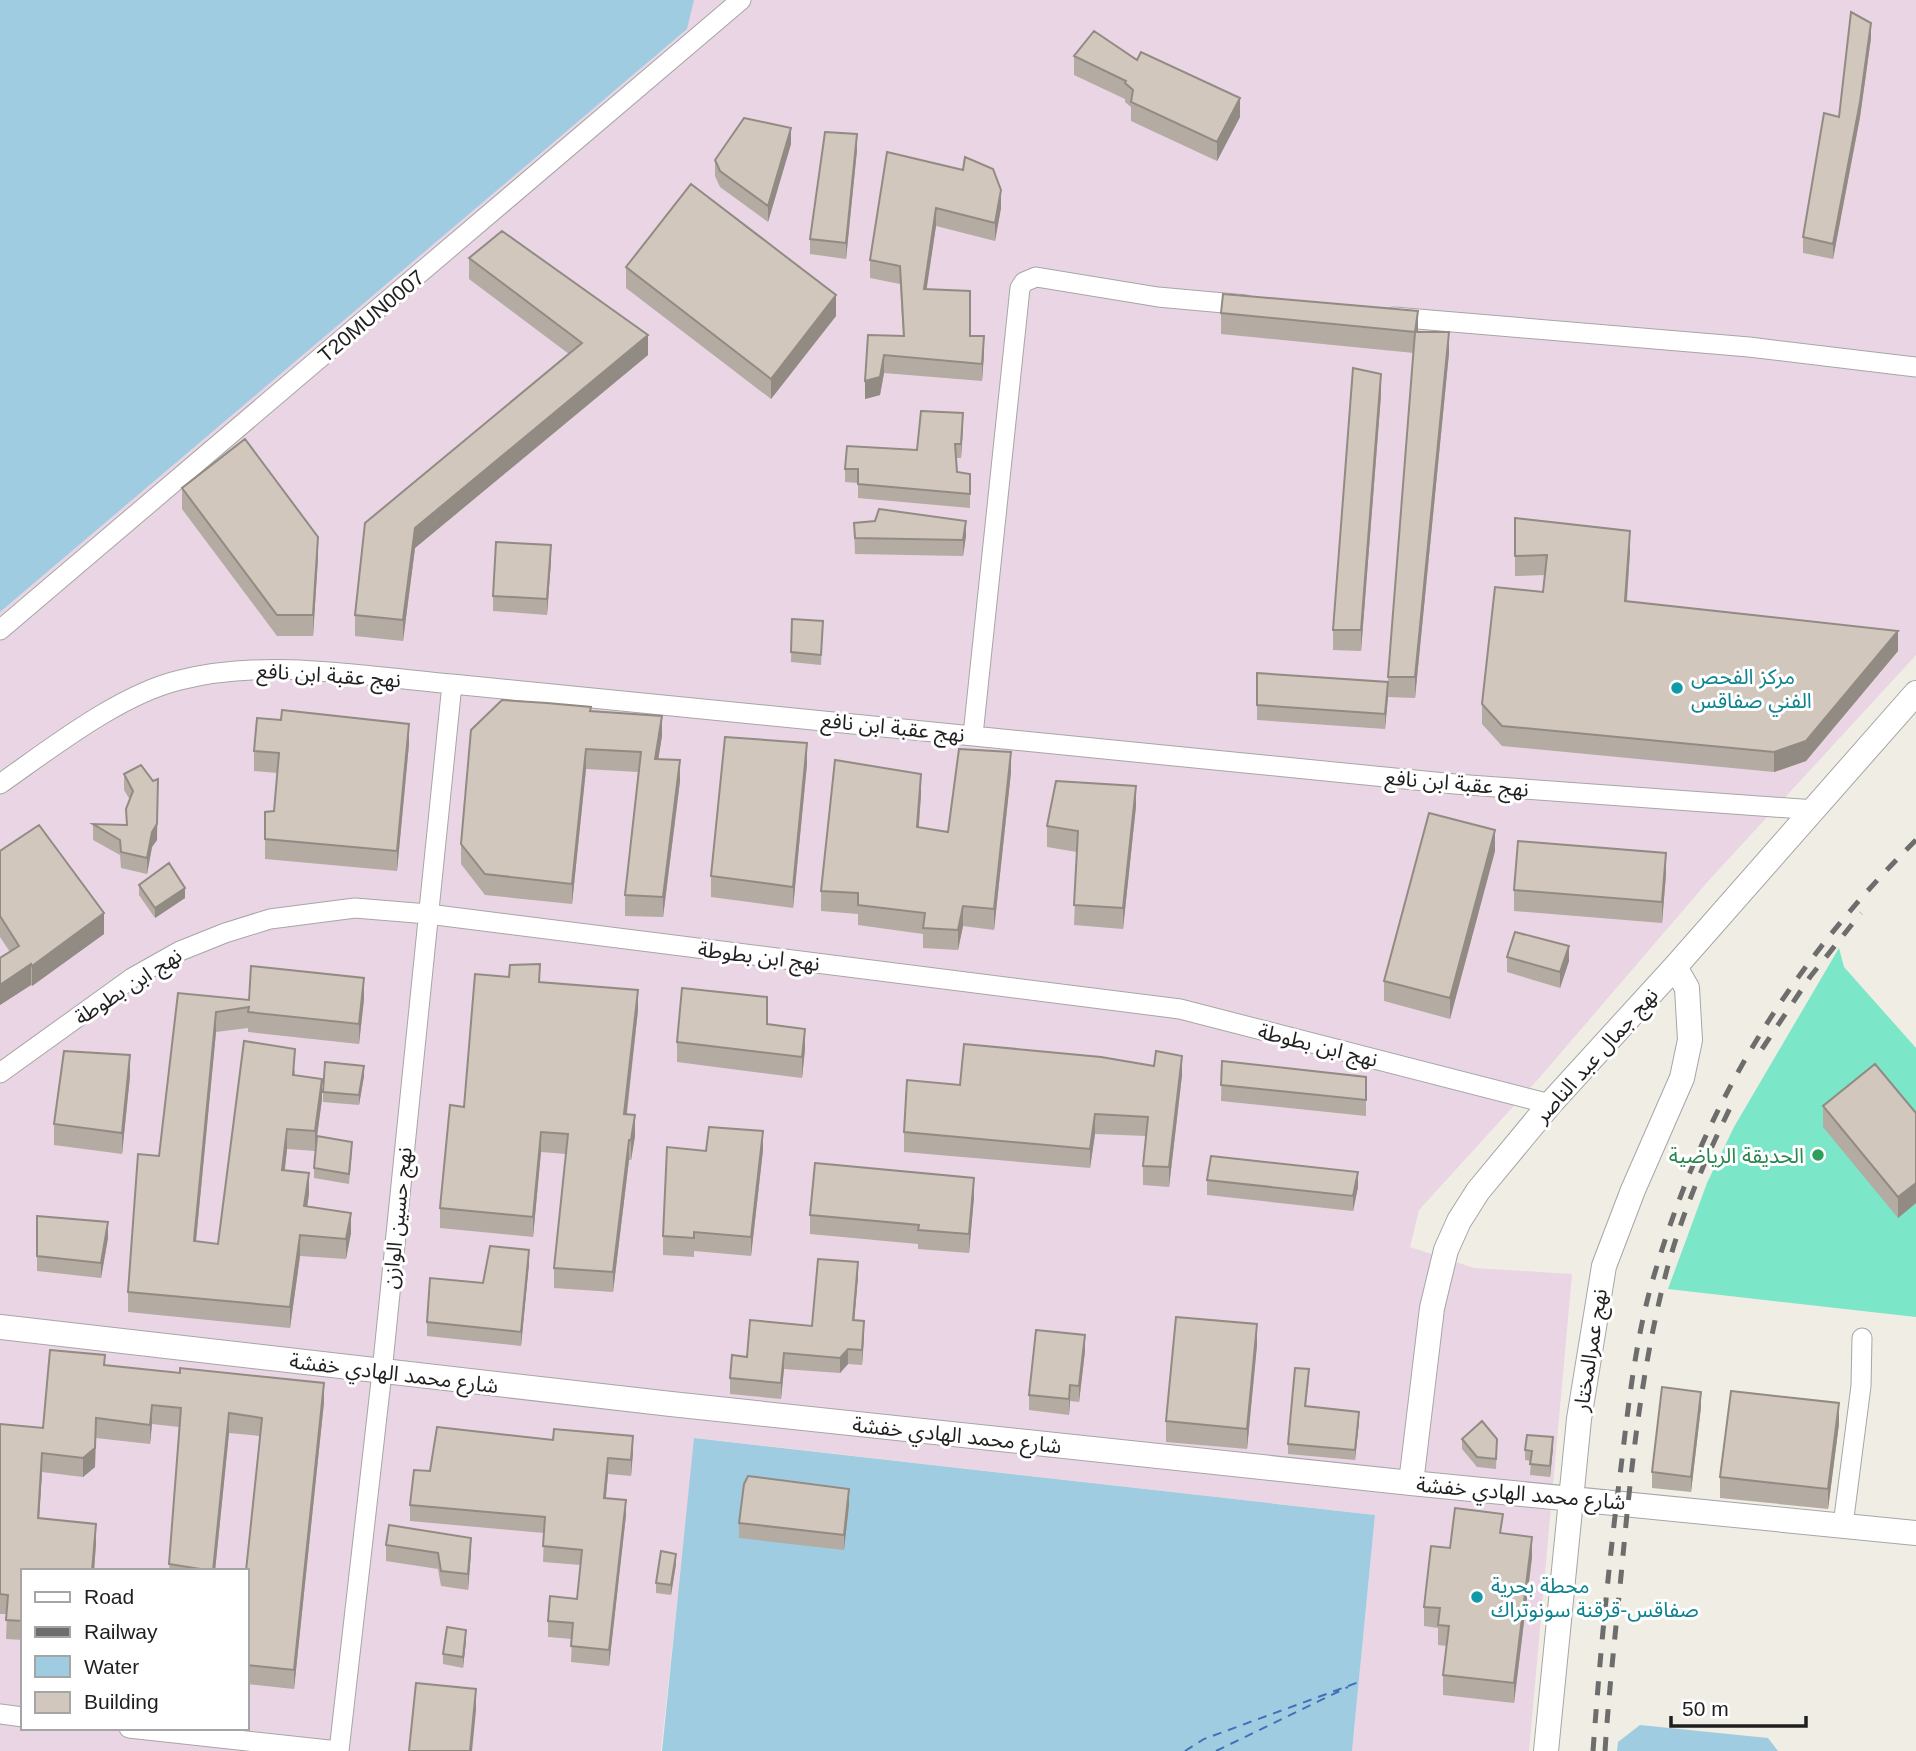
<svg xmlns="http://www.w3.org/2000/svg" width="1916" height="1751" viewBox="0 0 1916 1751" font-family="Helvetica,'Noto Sans Arabic',sans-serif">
<rect width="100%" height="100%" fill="#f0ede4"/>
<path fill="#ead5e4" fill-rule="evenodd" d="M0 0H1916V655L1710 879 1540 1077 1419 1210 1410 1247 1474 1268 1572 1274 1529 1751H1352L1375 1515 695 1438 661 1751H0ZM23 1571H247V1728H23Z"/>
<path fill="#7be6c8" d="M1839 948 1844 967 1916 1048V1317L1668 1289 1707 1183 1734 1127Z"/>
<path fill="#a0cce2" d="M0 0H694L687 29 0 612Z
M694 1438 1375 1515 1352 1751H662Z
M1640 1725 1768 1738 1778 1751H1617L1618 1742Z"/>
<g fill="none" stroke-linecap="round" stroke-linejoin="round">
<path stroke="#4271b7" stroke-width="2" stroke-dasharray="9 7" stroke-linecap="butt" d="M1185 1751 1204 1739 1359 1682
M1216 1751 1348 1687"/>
<defs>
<path id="minor" d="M1394 317 1749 347 1916 367
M0 630 741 0
M973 735 1020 288 1024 282 1036 277 1158 297 1246 305
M0 784C50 749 120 694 180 680 268 658 363 676 452 684L1455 784 1815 810
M0 1073 132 978 180 951 225 933 270 919 355 908 428 914 1180 1009 1550 1104
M1843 1525 1861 1386 1862 1338
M0 1714 23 1717
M129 1728 338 1751
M339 1751 382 1372 452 684"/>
<path id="tertiary" d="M0 1327 671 1404 1411 1483 1916 1533
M1411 1483 1432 1308 1446 1250 1459 1221 1478 1191 1550 1104 1675 967 1916 693
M1546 1751 1579 1419 1604 1266 1633 1190 1682 1078 1690 1040 1687 988 1675 967"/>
</defs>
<use href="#minor" stroke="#a6a6a6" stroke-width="21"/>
<use href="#tertiary" stroke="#a6a6a6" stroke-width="26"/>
<use href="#minor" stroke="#fff" stroke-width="19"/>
<use href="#tertiary" stroke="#fff" stroke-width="24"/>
<path stroke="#6d6d6d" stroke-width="5" stroke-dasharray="14 14" stroke-linecap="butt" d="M1762 1049 1810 977 1861 913
M1593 1751C1600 1656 1609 1561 1621 1467 1629 1401 1636 1333 1656 1269 1706 1101 1791 964 1916 840
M1605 1751C1609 1689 1616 1628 1622 1566 1631 1469 1641 1372 1665 1277 1680 1218 1705 1159 1732 1104"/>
</g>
<path fill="#b4aba2" d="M1871 38 1860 117 1833 259 1803 253V237L1839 117Z
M1074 56 1137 60 1240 117 1217 161 1131 121V107L1125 102V99L1074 75Z
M791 144 768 222 720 187 715 176V160Z
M857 150 846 259 810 254V239Z
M887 152 1001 208 995 241 936 226 926 289 970 336 984 354 982 381 884 373 880 395 865 399 868 335 903 336 900 284 870 278V260Z
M469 258 648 355 415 548 403 641 355 636V615L569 354 469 279Z
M626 267 836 316 771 399 626 288Z
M1221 313 1418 332 1449 353 1415 698 1388 697 1385 729 1257 720V673L1388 682 1414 353 1221 334Z
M1381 395 1361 651 1333 650V630Z
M963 427 961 458H956L957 472 970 474V508L858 498V483L845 482V469L917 450Z
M182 488 318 558 313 636H277L182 509Z
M1515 518 1630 551 1627 602 1898 651 1806 761 1774 772 1502 746 1482 724V704L1543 592 1545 575 1515 576Z
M854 523 966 536 963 556 855 554Z
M551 561 547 615 493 611V596Z
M792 619 823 621 821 665 791 662Z
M591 711 662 736 658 760 680 781 663 917 625 916V895L638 772 586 769 572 904 485 895 461 864V844Z
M409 744 397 871 265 859V812L274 811 277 773 254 771V751Z
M807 764 793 908 711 897V876Z
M141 765 157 840 152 847 147 874 121 868 120 855 93 840V824L126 825V809L130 800 124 790V774Z
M1011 772 994 930 963 926 958 950 923 948V934L858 925V914L821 911V891L921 794 919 827 948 832Z
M1136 806 1123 929 1074 925 1077 852 1047 847V826Z
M0 851 104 934 32 986 31 985 0 1005V958L10 952 0 937Z
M1495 851 1450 1019 1384 1001V981Z
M1666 874 1662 923 1514 911V890Z
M139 885 185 898 155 918 139 895Z
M1507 957 1569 961 1560 988 1507 972Z
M540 982 638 1010 627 1114 635 1136 631 1160H629L613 1292 554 1288V1268L566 1154 541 1152 533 1237 440 1228V1208Z
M178 993 249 1000 364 999 359 1044 248 1032V1028L216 1032 196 1241 218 1244 295 1069V1075L322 1099 315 1151 287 1149 285 1170 309 1194 307 1207 351 1233 346 1259 300 1256 290 1328 128 1312V1292L159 1156Z
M677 1042 805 1049 802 1078 677 1062Z
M1222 1061 1366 1077V1116L1221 1101Z
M1182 1075 1169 1187 1143 1185V1166L1146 1136 1095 1134 1090 1168 904 1152V1132L960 1085Z
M130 1076 122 1154 54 1145V1124Z
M364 1076 359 1105 323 1102V1092Z
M1823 1106 1916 1113V1203L1898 1218 1823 1127Z
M763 1150 751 1256 694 1251V1257L663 1255V1236L706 1151Z
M352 1152 349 1184 314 1178V1168Z
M1207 1180 1358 1187 1353 1211 1207 1195Z
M974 1197 969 1253 918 1249V1244L810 1234V1215Z
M37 1216 108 1238 101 1278 37 1271Z
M529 1264 521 1346 427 1336V1322L483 1283Z
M858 1277 854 1320 864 1337 862 1365 848 1364 840 1373 784 1369 781 1399 730 1394V1378L747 1357 812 1326Z
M1257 1345 1247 1449 1166 1442V1421Z
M1085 1351 1079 1402 1070 1401 1069 1415 1029 1410V1395Z
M105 1365 324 1402 294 1689 247 1684 246 1571 260 1436 229 1433 215 1571H169L179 1427 152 1424 150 1444 96 1438 95 1467 83 1477 42 1472 39 1518 96 1543 94 1571H23V1640L6 1639 7 1614H0V1424L43 1428Z
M1309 1379 1306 1406 1359 1422 1355 1460 1288 1454V1444Z
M1701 1407 1691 1492 1652 1488V1472Z
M1839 1424 1828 1509 1720 1498V1477Z
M1462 1439H1497L1496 1469 1477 1467 1462 1449Z
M1553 1448 1550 1477 1530 1475 1531 1461 1525 1460V1450Z
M633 1452 631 1476 608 1474 606 1498 626 1515 609 1666 571 1662 572 1639 548 1637V1621L577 1599 581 1565 543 1562 544 1533 410 1521V1505L430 1471Z
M849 1505 844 1550 739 1538V1523Z
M1503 1534 1532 1557 1514 1703 1443 1695V1675L1447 1646 1438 1645V1628L1424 1626V1607L1450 1548Z
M386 1545 471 1553 468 1590 441 1586 438 1569 386 1561Z
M676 1564 671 1595 656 1593V1583Z
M466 1641 463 1668 443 1664V1654Z"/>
<path fill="#928b84" d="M1871 23V38L1860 117 1833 259V244Z
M1240 98V117L1217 161V142Z
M791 128V144L768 222V206Z
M857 134V150L846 259V243Z
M1001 190V208L995 241V223Z
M936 208V226L924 307V289Z
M836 295V316L771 399V379Z
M1418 311V331L1415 353V332Z
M1449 332V353L1415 698V677Z
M648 335V355L415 548 403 641V620L415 528Z
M984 336V354L982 381V364Z
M884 355V373L880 395 865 399V381Z
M1381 374V395L1361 651V630Z
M963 413V427L961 458V444Z
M966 521V536L963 556V540Z
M1630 531V551L1625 621V601Z
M318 537V558L313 636V615Z
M551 545V561L547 615V599Z
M1898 631V651L1806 761 1774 772V752Z
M1388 682V697L1385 729V714Z
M662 716V736L655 780V759Z
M409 724V744L397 871V851Z
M807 743V764L793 908V887Z
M586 749V769L572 904V884Z
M1011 752V772L994 930V909Z
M680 760V781L663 917V897Z
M921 774V794L917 848V827Z
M158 779 157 840 152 847 147 874V858Z
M1136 786V806L1123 929V908Z
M1495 830V851L1450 1019V998Z
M1666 853V874L1662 923V902Z
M185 888V898L155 918V908Z
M963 906V926L958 950V930Z
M104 913V934L32 986V966Z
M1569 946V961L1560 988V972Z
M31 964V985L0 1005V985Z
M364 978V999L359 1044V1024Z
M638 990V1010L624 1135V1114Z
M216 1012V1032L194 1261V1241Z
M805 1029V1049L802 1078V1057Z
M130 1055V1076L122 1154V1133Z
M1182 1056V1075L1169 1187V1167Z
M364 1066V1076L359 1105V1095Z
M322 1079V1099L315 1151V1131Z
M1095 1114V1134L1090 1168V1149Z
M635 1115V1136L631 1160V1140Z
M287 1129V1149L282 1191V1170Z
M763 1131V1150L751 1256V1237Z
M541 1132V1152L533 1237V1217Z
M629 1140V1160L613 1292V1272Z
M1358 1172V1187L1353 1211V1196Z
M309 1173V1194L304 1227V1206Z
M974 1178V1197L969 1253V1234Z
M1916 1183V1203L1898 1218V1197Z
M351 1213V1233L346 1259V1239Z
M108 1222V1238L101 1278V1263Z
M300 1235V1256L290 1328V1307Z
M529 1250V1264L521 1346V1332Z
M858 1262V1277L853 1336V1320Z
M864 1321V1337L862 1365V1350Z
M1257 1324V1345L1247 1449V1429Z
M1085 1335V1351L1079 1402V1386Z
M848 1349V1364L840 1373V1358Z
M784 1353V1369L781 1399V1383Z
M324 1383V1402L294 1689V1670Z
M1070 1385V1401L1069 1415V1399Z
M1701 1392V1407L1691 1492V1477Z
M1839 1403V1424L1828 1509V1489Z
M152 1405V1424L150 1444V1425Z
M1359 1412V1422L1355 1460V1450Z
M229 1413V1433L215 1571H213Z
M96 1418 95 1467 83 1477V1458Z
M633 1436V1452L631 1476V1460Z
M1553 1437V1448L1550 1477V1466Z
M42 1453V1472L38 1537V1518Z
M608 1458V1474L604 1514V1498Z
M849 1489V1505L844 1550V1535Z
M626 1500V1515L609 1666V1650Z
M96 1524V1543L94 1571H92Z
M1532 1537V1557L1514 1703V1683Z
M471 1538V1553L468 1590V1574Z
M676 1554V1564L671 1595V1585Z
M466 1630V1641L463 1668V1657Z
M476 1689V1710L472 1751H470Z"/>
<path fill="#d1c7bc" stroke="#928b84" stroke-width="2" d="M1851 12 1871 23 1860 102 1833 244 1803 237 1824 113 1839 117Z
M1094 31 1137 60 1141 52 1240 98 1217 142 1131 102 1133 90 1125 83 1126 81 1074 56Z
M744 118 791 128 768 206 720 171 715 160Z
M825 132 857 134 846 243 810 239Z
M887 152 963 170 965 157 993 169 1001 190 995 223 936 208 924 289 970 291V336H984L982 364 884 355 880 377 865 381 868 335 904 336 900 266 870 260Z
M691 184 836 295 771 379 626 267Z
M502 231 648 335 415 528 403 620 355 615 365 523 582 343 469 258Z
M1223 294 1418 311 1415 332 1221 313Z
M1415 332H1449L1415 677H1388Z
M1353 368 1381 374 1361 630H1333Z
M921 411 963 413 961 444H955L957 472 970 474V494L858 484V469H845L847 446 917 450Z
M245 439 318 537 313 615H277L182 488Z
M879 509 966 521 963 540 855 538 854 523 875 521Z
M1515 518 1630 531 1625 601 1898 631 1806 741 1774 752 1502 726 1482 704 1495 587 1543 592 1547 555 1515 556Z
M496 542 551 545 547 599 493 596Z
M792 619 823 621 821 655 791 652Z
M1257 673 1388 682 1385 714 1257 705Z
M502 700 547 703 591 707 590 711 662 716 655 759 680 760 663 897 625 895 641 752 586 749 572 884 485 874 461 844 471 730Z
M282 710 409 724 397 851 265 839V812L274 811 279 753 254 751 257 718 281 720Z
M725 737 807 743 793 887 711 876Z
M959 749 1011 752 994 909 963 906 958 930 923 928 925 913 858 905V893L821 891 835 760 921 774 917 827 948 832Z
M141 765 153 781 158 779 157 824 152 832 147 858 121 852 120 840 93 824 127 825 126 809 133 791 124 774Z
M1056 781 1136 786 1123 908 1074 905 1078 831 1047 826Z
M1429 813 1495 830 1450 998 1384 981Z
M39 825 104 913 32 966 31 964 0 985V958L19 946 0 916V851Z
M1518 841 1666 853 1662 902 1514 890Z
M169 863 185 888 155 908 139 885Z
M1515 932 1569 946 1560 972 1507 957Z
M540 964 539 982 638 990 624 1114 635 1115 631 1140H629L613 1272 554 1268 568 1134 541 1132 533 1217 440 1208 450 1105 464 1107 475 974 509 977 510 965Z
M251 966 364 978 359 1024 248 1012 249 1007 216 1012 194 1241 218 1244 244 1041 295 1049 293 1075 322 1079 315 1131 287 1129 282 1170 309 1173 304 1206 351 1213 346 1239 300 1235 290 1307 128 1292 138 1154 159 1156 178 993 249 1000Z
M682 988 767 997V1024L805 1029 802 1057 677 1042Z
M964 1044 1101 1057 1154 1066 1156 1051 1182 1056 1169 1167 1143 1166 1148 1117 1095 1114 1090 1149 904 1132 907 1080 960 1085Z
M64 1051 130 1055 122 1133 54 1124Z
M1222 1061 1366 1077V1100L1221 1085Z
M325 1062 364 1066 359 1095 323 1092Z
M1875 1064 1916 1113V1183L1898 1197 1823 1106Z
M709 1127 763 1131 751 1237 694 1232V1238L663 1236 667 1147 706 1151Z
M317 1136 352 1142 349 1174 314 1168Z
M1211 1156 1358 1172 1353 1196 1207 1180Z
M815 1163 974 1178 969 1234 918 1230 919 1225 810 1215Z
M37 1216 108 1222 101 1263 37 1256Z
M490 1246 529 1250 521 1332 427 1322 430 1278 483 1283Z
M818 1259 858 1262 853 1320 864 1321 862 1350 848 1349 840 1358 784 1353 781 1383 730 1378 732 1355 747 1357 750 1320 812 1326Z
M1176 1317 1257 1324 1247 1429 1166 1421Z
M1036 1330 1085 1335 1079 1386 1070 1385 1069 1399 1029 1395Z
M50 1350 105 1355 104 1365 180 1373V1368L324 1383 294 1670 247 1665 246 1571 262 1418 229 1413 213 1571 169 1564 181 1408 152 1405 150 1425 96 1418 95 1448 83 1458 42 1453 38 1518 96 1524 92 1571H23V1621L6 1620 8 1595 0 1594V1424L43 1428Z
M1295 1368 1309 1369 1305 1406 1359 1412 1355 1450 1288 1444Z
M1662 1387 1701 1392 1691 1477 1652 1472Z
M1731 1391 1839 1403 1828 1489 1720 1477Z
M1482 1421 1497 1439 1496 1459 1477 1457 1462 1439Z
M437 1427 553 1440 554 1429 633 1436 631 1460 608 1458 604 1498 626 1500 609 1650 571 1646 573 1623 548 1621 550 1596 577 1599 582 1550 543 1546 545 1517 410 1505 414 1470 430 1471Z
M1527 1435 1553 1437 1550 1466 1530 1464 1532 1451 1525 1450Z
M748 1476 849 1489 844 1535 739 1523 744 1484Z
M1455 1508 1503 1514 1500 1533 1532 1537 1514 1683 1443 1675 1449 1626 1438 1625 1440 1608 1424 1607 1431 1546 1450 1548Z
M389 1525 471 1538 468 1574 441 1571 438 1553 386 1545Z
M661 1551 676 1554 671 1585 656 1583Z
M447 1627 466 1630 463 1657 443 1654Z
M416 1683 476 1689 470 1751H409Z"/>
<g fill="#0f9aa8" stroke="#fff" stroke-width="2.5">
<circle cx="1677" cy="688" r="7"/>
<circle cx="1477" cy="1597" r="7"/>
</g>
<circle fill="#2e9e5b" stroke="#fff" stroke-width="2.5" cx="1818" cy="1155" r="7"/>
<g text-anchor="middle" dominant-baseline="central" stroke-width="6" stroke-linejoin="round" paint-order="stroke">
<g font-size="21" fill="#1f1f1f" stroke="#fff">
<text transform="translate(371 316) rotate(-40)">T20MUN0007</text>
<text transform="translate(329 675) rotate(4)">نهج عقبة ابن نافع</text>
<text transform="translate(893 727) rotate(6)">نهج عقبة ابن نافع</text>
<text transform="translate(1457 783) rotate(5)">نهج عقبة ابن نافع</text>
<text transform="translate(759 956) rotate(7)">نهج ابن بطوطة</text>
<text transform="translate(128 986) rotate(-33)">نهج ابن بطوطة</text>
<text transform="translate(1318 1045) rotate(14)">نهج ابن بطوطة</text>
<text transform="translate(1596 1055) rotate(-48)">نهج جمال عبد الناصر</text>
<text transform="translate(397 1218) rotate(-84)">نهج حسين الوازن</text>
<text transform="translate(1590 1350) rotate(-81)">نهج عمرالمختار</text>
<text transform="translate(394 1373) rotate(7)">شارع محمد الهادي خفشة</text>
<text transform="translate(957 1435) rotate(6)">شارع محمد الهادي خفشة</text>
<text transform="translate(1521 1493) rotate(5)">شارع محمد الهادي خفشة</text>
</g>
<g font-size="21" fill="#0d838f" stroke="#fff" text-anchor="start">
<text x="1691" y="676">مركز الفحص<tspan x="1691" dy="24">الفني صفاقس</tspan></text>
<text x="1491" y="1585">محطة بحرية<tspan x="1491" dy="24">صفاقس-قرقنة سونوتراك</tspan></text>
</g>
<g font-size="21" fill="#27864d" stroke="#fff" text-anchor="end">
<text x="1804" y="1155">الحديقة الرياضية</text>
</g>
</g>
<rect x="21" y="1569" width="228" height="161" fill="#ffffff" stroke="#a5a5a5" stroke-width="2"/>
<rect x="35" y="1592" width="35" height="10" fill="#ffffff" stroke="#a5a5a5" stroke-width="2"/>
<text x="84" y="1604" font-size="21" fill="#1f1f1f">Road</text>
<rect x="35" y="1627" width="35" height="10" fill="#6d6d6d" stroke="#a5a5a5" stroke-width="2"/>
<text x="84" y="1639" font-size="21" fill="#1f1f1f">Railway</text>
<rect x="35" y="1656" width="35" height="21" fill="#a0cce2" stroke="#a5a5a5" stroke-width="2"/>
<text x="84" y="1674" font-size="21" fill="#1f1f1f">Water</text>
<rect x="35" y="1692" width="35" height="21" fill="#d1c7bc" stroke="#a5a5a5" stroke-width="2"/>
<text x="84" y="1709" font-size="21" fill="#1f1f1f">Building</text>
<path d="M1671 1716v10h135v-10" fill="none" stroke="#1f1f1f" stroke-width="3.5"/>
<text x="1682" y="1716" font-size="21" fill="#1f1f1f" stroke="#ffffff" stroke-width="5" paint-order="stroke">50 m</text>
</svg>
